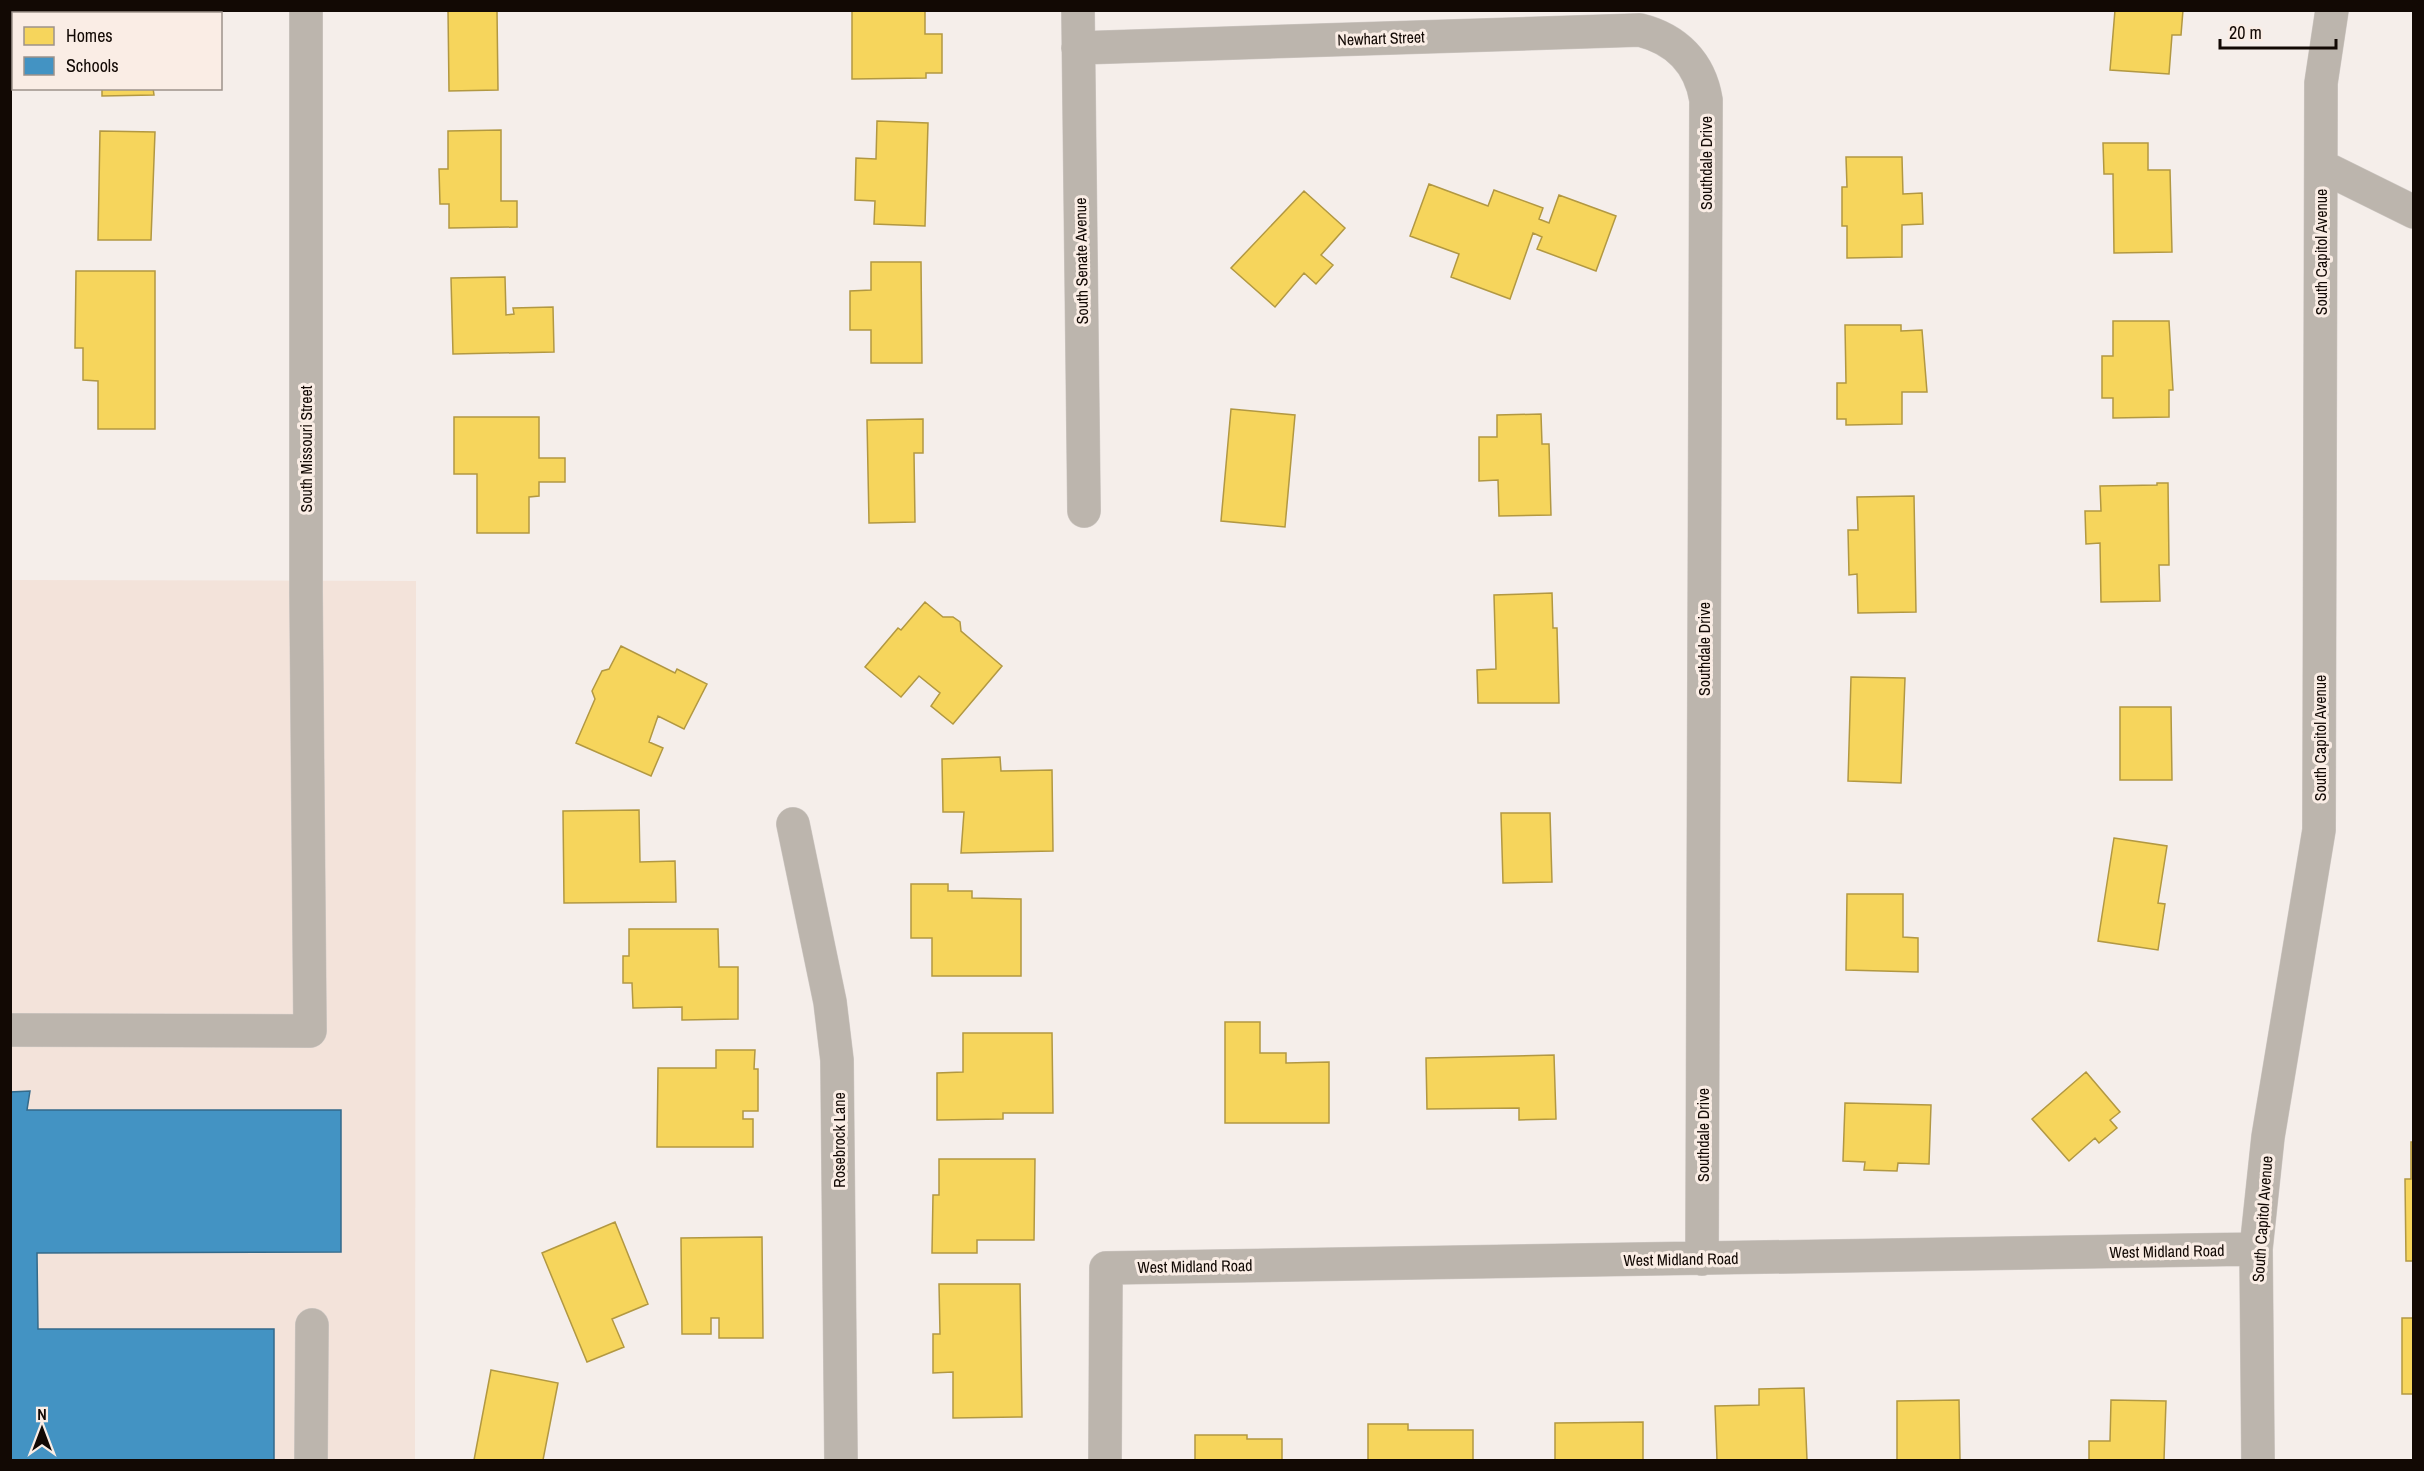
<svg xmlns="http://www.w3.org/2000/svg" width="2424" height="1471" viewBox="0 0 2424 1471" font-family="'Archivo Narrow',sans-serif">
<rect width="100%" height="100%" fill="#f5eeea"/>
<path fill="#f3e3da" d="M11 580 416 581 415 1460H11Z"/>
<path fill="#f6d55c" stroke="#b29842" stroke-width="1.5" d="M101 10H152V14H101Z
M448 10H497L498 90 449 91Z
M852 10H925V34H942V73H926V78L852 79Z
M2115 10H2183L2181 35H2172L2169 74 2110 70Z
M102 88H153L154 95 102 96Z
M877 121 928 123 925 226 874 224 875 201 855 200 856 158 876 159Z
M501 130V201H517V227L449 228V204H440L439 169H448V131Z
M100 131 155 132 151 240H98Z
M2103 143H2148V170H2170L2172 252 2114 253 2113 174H2104Z
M1846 157H1902L1903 194 1922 193 1923 224 1902 225V257L1847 258V226H1842V187H1847Z
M1429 184 1488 206 1494 190 1543 208 1539 219 1549 223 1559 195 1616 216 1596 271 1537 249 1542 237 1533 233 1510 299 1451 277 1459 254 1410 236Z
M1304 191 1345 228 1321 255 1333 265 1316 284 1304 273 1275 307 1231 268Z
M871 262H921L922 363H871V330H850V291L871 290Z
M76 271H155V429H98V381L83 380V348H75Z
M505 277 506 315 514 314 513 308 553 307 554 352 453 354 451 278Z
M2113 321H2169L2173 390H2169V417L2113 418V398H2102V356H2113Z
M1845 325H1901V331L1922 330 1927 392H1902V424L1846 425V419H1837V383H1846Z
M1231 409 1295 415 1285 527 1221 521Z
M1541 414 1542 444H1549L1551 515 1499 516 1498 480 1479 481V437H1497V415Z
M454 417H539V458H565V482H539V496L529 497V533H477V474H454Z
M923 419V453H914L915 522 869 523 867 420Z
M2157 483H2168L2169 565H2159L2160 601 2101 602 2100 543 2086 544 2085 511H2101L2100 486 2157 485Z
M1914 496 1916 612 1858 613 1857 574 1849 575 1848 530H1858L1857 497Z
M1552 593 1553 628H1557L1559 703H1478L1477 670 1496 669 1494 595Z
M925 602 943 617H953L960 622 961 631 1002 666 953 724 931 706 940 693 919 676 901 697 865 667 898 628 901 630Z
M621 646 675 673 677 669 707 684 684 729 658 716 649 742 663 748 651 776 576 743 595 699 592 691 602 671 609 669Z
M1851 677 1905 678 1901 783 1848 781Z
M2120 707H2171L2172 780H2120Z
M1000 757 1001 771 1052 770 1053 851 961 853 964 812H943L942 759Z
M639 810 640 862 675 861 676 902 564 903 563 811Z
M1501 813H1550L1552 882 1503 883Z
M2114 838 2167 846 2158 903 2165 904 2158 950 2098 941Z
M911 884H948V891H972V898L1021 899V976H932V938H911Z
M1847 894H1903V937L1918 938V972L1846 970Z
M629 929H718L719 967H738V1019L682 1020V1007L633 1008 632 983H623V956H629Z
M1225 1022H1260V1053H1286V1063L1329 1062V1123H1225Z
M963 1033H1052L1053 1113H1003V1119L937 1120V1073L963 1072Z
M716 1050H755L754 1069H758V1111H743V1119H753V1147H657L658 1068H716Z
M1554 1055 1556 1119 1519 1120V1108L1427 1109 1426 1058Z
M2086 1072 2120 1112 2110 1120 2117 1128 2099 1143 2095 1138 2069 1161 2032 1119Z
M1845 1103 1931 1105 1929 1164 1898 1163 1897 1171 1864 1170 1865 1162 1843 1161Z
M2411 1142H2414V1261H2406L2405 1179H2411Z
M939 1159H1035L1034 1240H977V1253H932L933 1195H939Z
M615 1222 648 1304 612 1319 624 1347 587 1362 542 1253Z
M762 1237 763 1338H719V1318H711V1334H682L681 1238Z
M939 1284H1020L1022 1417 953 1418V1372L933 1373V1334H940Z
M2402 1318H2414V1394H2402Z
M491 1370 558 1383 543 1460H474Z
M1804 1388 1807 1460H1717L1715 1406 1759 1405V1389Z
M1959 1400 1960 1460H1897V1401Z
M2111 1400 2166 1401 2164 1460H2089V1441H2110Z
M1643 1422V1460H1555V1423Z
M1368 1424H1408V1430H1473V1460H1368Z
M1195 1435H1247V1439H1282V1460H1195Z"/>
<path fill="#4393c3" stroke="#346a8a" stroke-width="1.5" d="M30 1091 27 1110H341V1252L37 1253 38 1329H274V1460H10V1092Z"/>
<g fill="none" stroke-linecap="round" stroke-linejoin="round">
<defs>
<path id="minor" d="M1078 10 1084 511
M1078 48 1640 30C1676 39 1700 63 1706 100L1702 1259
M2321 166 2414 212
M793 824 830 1002 837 1060 841 1460
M10 1030 310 1031 306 592V10
M311 1460 312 1325
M1105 1460 1106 1268 2256 1249
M2258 1460 2256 1249 2268 1137 2319 830 2321 83 2332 10"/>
</defs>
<use href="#minor" stroke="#d0cac6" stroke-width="34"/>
<use href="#minor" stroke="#bcb5ad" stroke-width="33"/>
</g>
<g text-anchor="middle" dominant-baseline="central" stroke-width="6" stroke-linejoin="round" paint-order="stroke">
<g font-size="16" fill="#120904" stroke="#faede5">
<text transform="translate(1381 38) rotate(-2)">Newhart Street</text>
<text transform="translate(1706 163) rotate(-90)">Southdale Drive</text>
<text transform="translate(2321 252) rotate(-90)">South Capitol Avenue</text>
<text transform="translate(1081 261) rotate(-91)">South Senate Avenue</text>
<text transform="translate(306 449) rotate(-90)">South Missouri Street</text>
<text transform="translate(1704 649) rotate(-90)">Southdale Drive</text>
<text transform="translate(2320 738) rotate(-90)">South Capitol Avenue</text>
<text transform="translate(1703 1135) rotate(-90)">Southdale Drive</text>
<text transform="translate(839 1140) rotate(-90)">Rosebrock Lane</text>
<text transform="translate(2262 1219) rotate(-86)">South Capitol Avenue</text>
<text transform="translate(2167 1251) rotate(-1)">West Midland Road</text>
<text transform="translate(1681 1259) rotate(-1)">West Midland Road</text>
<text transform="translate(1195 1266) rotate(-1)">West Midland Road</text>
</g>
</g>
<rect width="2424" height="1471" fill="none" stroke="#120904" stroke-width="24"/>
<rect x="12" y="12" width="210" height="78" fill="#faede5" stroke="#9d928b" stroke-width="1.5"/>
<rect x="24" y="27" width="30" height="18" fill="#f6d55c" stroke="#9d928b" stroke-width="1.5"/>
<text x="66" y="42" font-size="18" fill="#120904">Homes</text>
<rect x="24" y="57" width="30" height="18" fill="#4393c3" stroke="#9d928b" stroke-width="1.5"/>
<text x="66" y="72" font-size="18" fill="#120904">Schools</text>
<g transform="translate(42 1429)" stroke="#faede5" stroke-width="4.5" paint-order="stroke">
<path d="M0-4.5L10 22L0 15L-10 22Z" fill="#120904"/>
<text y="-9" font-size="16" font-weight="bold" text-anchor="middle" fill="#120904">N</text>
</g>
<path d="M2220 39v9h116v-9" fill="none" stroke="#120904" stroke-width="3"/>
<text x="2229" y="39" font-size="18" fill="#120904" stroke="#faede5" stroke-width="4.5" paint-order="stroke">20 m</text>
</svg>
